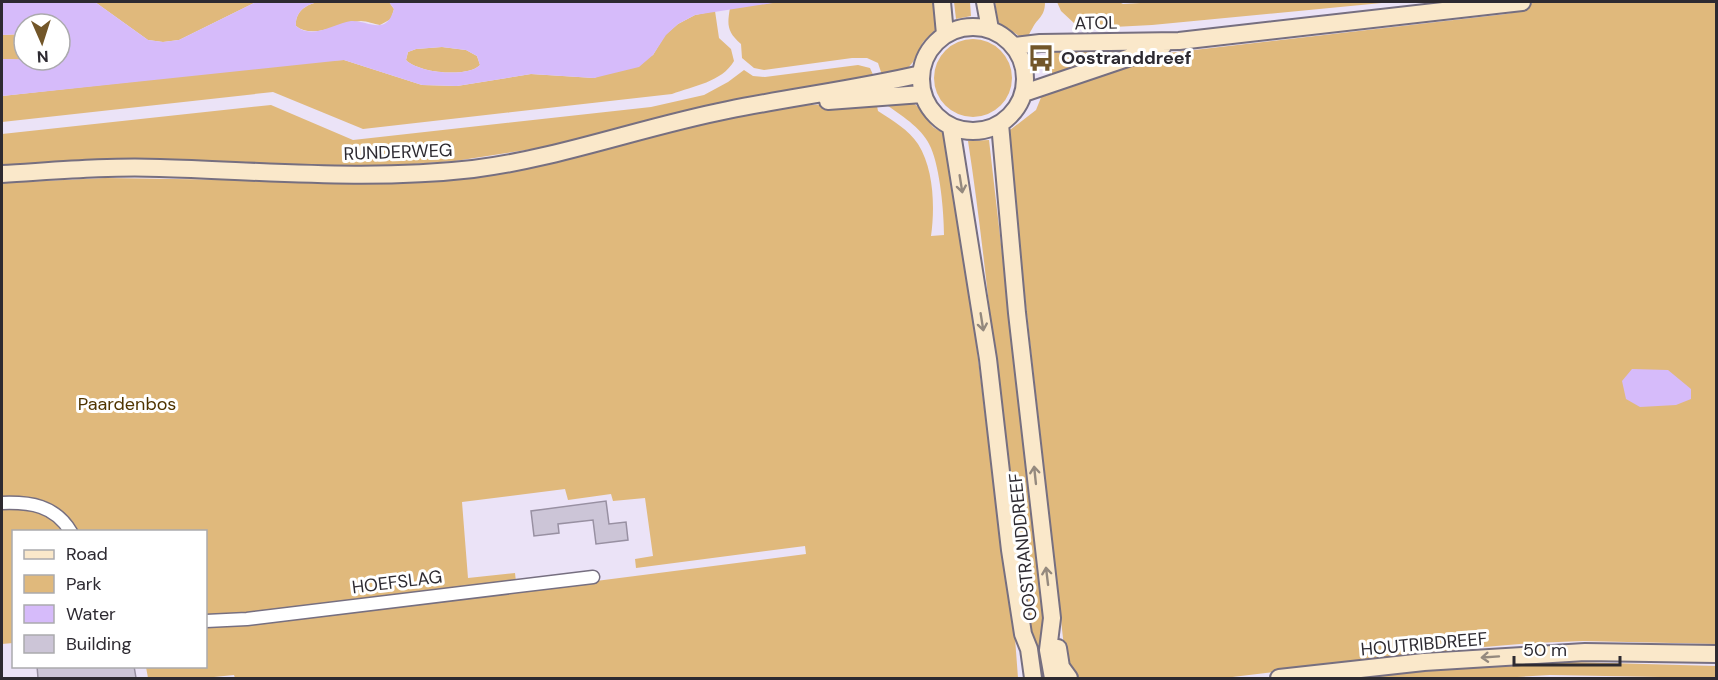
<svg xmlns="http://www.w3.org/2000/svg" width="1718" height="680" viewBox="0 0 1718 680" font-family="'DM Sans',sans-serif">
<rect width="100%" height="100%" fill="#ebe3f7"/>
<path fill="#e0b97c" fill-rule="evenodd" d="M95 2H256L179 40 163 42 148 40Z
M318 2H389L394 9 391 19 380 25C374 24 367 21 361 21 341 22 313 40 296 26 295 12 305 5 318 2Z
M779 2H936V29L923 42 913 62 906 70 883 78 878 63 867 58H852L764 70 754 68 742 58 741 44C727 32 727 25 730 8Z
M954 2H970L971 16 956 19Z
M995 2H1045C1045 17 1038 17 1032 29 1030 32 1029 35 1027 38L1019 36 998 22Z
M1057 2H1119L1123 4 1158 2H1392L1152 25 1094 28 1075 24 1061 11Z
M1533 2H1716V644L1583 641 1533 643 1472 648 1224 678H1077L1074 676 1065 656 1008 144 1010 130 1036 110 1042 95 1141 58 1168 53 1506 14 1526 10Z
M715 11 719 38 731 49 734 61C722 82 693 86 672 94L363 129 273 92 2 122V96L319 61 344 60 422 85 457 86 531 74 594 78 653 55 665 35 678 24 695 15Z
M24 34V60L2 59V35Z
M934 78a39 39 0 1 1 78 0a39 39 0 1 1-78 0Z
M442 47 466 50 477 56 480 65C468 78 418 73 406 60L408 52 416 49Z
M1124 48 1125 52 1051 81 1045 49Z
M858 65 870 68 875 79 571 143 455 161 372 167 2 166V134L271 105 353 140 651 107 704 95 728 82 744 70 753 76 765 77Z
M887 100H909L917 106 933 127 946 135 964 246 997 512 1015 638 1018 678H235L234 675 204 678H148L146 667 206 666V532H14L13 643 2 644V183L105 178 242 180 404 179 722 118 795 106 876 101 878 111C892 120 909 130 918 144 934 169 935 208 931 236L944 235C944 212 940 169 931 148 924 130 904 117 888 106ZM565 489 568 500 611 494 613 501 645 498 653 556 635 559 636 568 805 546 806 554 596 581 516 582 515 573 468 578 462 502Z
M989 140 1042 601 1045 673 1037 674C1028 600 1015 527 1006 453 993 349 984 245 968 141Z
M1573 662 1716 666V678L1550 675 1500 678H1347L1525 663Z"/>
<path fill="#d6bbfa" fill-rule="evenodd" d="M2 2H95L148 40 163 42 179 40 256 2H318C305 5 295 12 296 26 313 40 333 24 351 21 361 20 375 28 384 24 390 21 392 15 394 9L389 2H779L695 15 678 24 666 35 653 55 639 67 594 78 531 74 457 86 422 85 344 60 2 96V59L60 60V24H24V34L2 35ZM442 47 466 50 477 56 480 65C468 78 418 73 406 60L408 52 416 49Z
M1632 369 1668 370 1691 389V399L1676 405 1640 407 1626 399 1622 381Z"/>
<path fill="#ccc5d7" stroke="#9890a2" stroke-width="1.5" d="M606 501 609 524 626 522 628 540 596 544 593 520 558 524 559 533 534 536 531 511Z
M37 666H134L136 678H38Z"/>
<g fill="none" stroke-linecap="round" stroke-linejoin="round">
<defs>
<path id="street" d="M2 503C30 502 55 505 71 532
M206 621 247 619 593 577"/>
<path id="secondary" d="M942 2 945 34
M985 2 990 29
M921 79a52 52 0 1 1 104 0a52 52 0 1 1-104 0Z
M1014 46 1040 43 1179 41 1522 2
M1024 93 1163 46
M828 101 922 94
M1000 124 1017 313 1052 618 1048 650 1053 678
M951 127 988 359 1010 550 1023 634 1029 649 1033 678
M2 174C54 171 107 166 160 168 264 171 369 181 473 169 560 158 642 127 728 110 792 97 857 89 921 74
M1058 648 1061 667 1069 678
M1279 678 1424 662 1585 652 1716 654"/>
</defs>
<use href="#street" stroke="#766f80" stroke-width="15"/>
<use href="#secondary" stroke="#766f80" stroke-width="20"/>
<use href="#street" stroke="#fff" stroke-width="12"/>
<use href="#secondary" stroke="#fae8ca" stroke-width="16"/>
</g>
<defs><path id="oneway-shaft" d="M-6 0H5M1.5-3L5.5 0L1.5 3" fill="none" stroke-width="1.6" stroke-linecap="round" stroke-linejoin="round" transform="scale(1.5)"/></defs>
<g stroke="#94897e">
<use href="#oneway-shaft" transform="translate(961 184) rotate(81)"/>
<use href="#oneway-shaft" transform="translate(982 322) rotate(81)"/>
<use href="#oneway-shaft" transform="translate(1035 475) rotate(-96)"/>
<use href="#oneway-shaft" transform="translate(1047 576) rotate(-97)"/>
<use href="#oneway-shaft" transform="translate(1490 657) rotate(176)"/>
</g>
<defs>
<symbol id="bus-bare" viewBox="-9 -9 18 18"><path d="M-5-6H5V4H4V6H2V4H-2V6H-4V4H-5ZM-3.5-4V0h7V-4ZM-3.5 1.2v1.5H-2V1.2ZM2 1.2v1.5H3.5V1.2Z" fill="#725629" stroke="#fff" stroke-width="2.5" paint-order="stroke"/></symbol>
</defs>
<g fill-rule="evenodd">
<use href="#bus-bare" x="1022" y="39" width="38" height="38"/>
</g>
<g text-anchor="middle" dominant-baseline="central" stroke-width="6" stroke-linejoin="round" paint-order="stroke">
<g font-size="18" fill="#2d2a31" stroke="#fff">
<text transform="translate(1096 23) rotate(-1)">ATOL</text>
<text transform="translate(398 152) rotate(-2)">RUNDERWEG</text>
<text transform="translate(1023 547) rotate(-96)">OOSTRANDDREEF</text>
<text transform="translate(397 582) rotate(-7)">HOEFSLAG</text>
<text transform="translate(1424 644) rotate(-5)">HOUTRIBDREEF</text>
</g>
<g font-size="18" font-weight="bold" fill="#2d2a31" stroke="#fff" text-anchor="start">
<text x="1061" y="58">Oostranddreef</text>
</g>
<g font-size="18" fill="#4f3400" stroke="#fff">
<text x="127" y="404">Paardenbos</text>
</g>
</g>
<rect width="1718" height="680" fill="none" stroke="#2d2a31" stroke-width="6"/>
<rect x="12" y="530" width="195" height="138" fill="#ffffff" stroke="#abaaad" stroke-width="1.5"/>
<rect x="24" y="550" width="30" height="9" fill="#fae8ca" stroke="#abaaad" stroke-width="1.5"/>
<text x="66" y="560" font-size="18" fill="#2d2a31">Road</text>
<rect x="24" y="575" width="30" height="18" fill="#e0b97c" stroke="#abaaad" stroke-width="1.5"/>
<text x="66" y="590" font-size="18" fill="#2d2a31">Park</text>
<rect x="24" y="605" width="30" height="18" fill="#d6bbfa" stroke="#abaaad" stroke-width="1.5"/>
<text x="66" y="620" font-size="18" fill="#2d2a31">Water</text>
<rect x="24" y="635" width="30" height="18" fill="#ccc5d7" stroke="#abaaad" stroke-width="1.5"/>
<text x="66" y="650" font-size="18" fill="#2d2a31">Building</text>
<g transform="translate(42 42) rotate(177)"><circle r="28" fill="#ffffff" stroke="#abaaad" stroke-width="1.5"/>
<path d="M0-4.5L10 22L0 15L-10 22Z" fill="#725629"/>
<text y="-9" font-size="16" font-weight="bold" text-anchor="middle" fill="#2d2a31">N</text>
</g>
<path d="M1514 656v9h106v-9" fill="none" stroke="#2d2a31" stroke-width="3"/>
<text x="1523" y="656" font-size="18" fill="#2d2a31" stroke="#ffffff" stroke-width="4.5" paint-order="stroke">50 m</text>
</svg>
